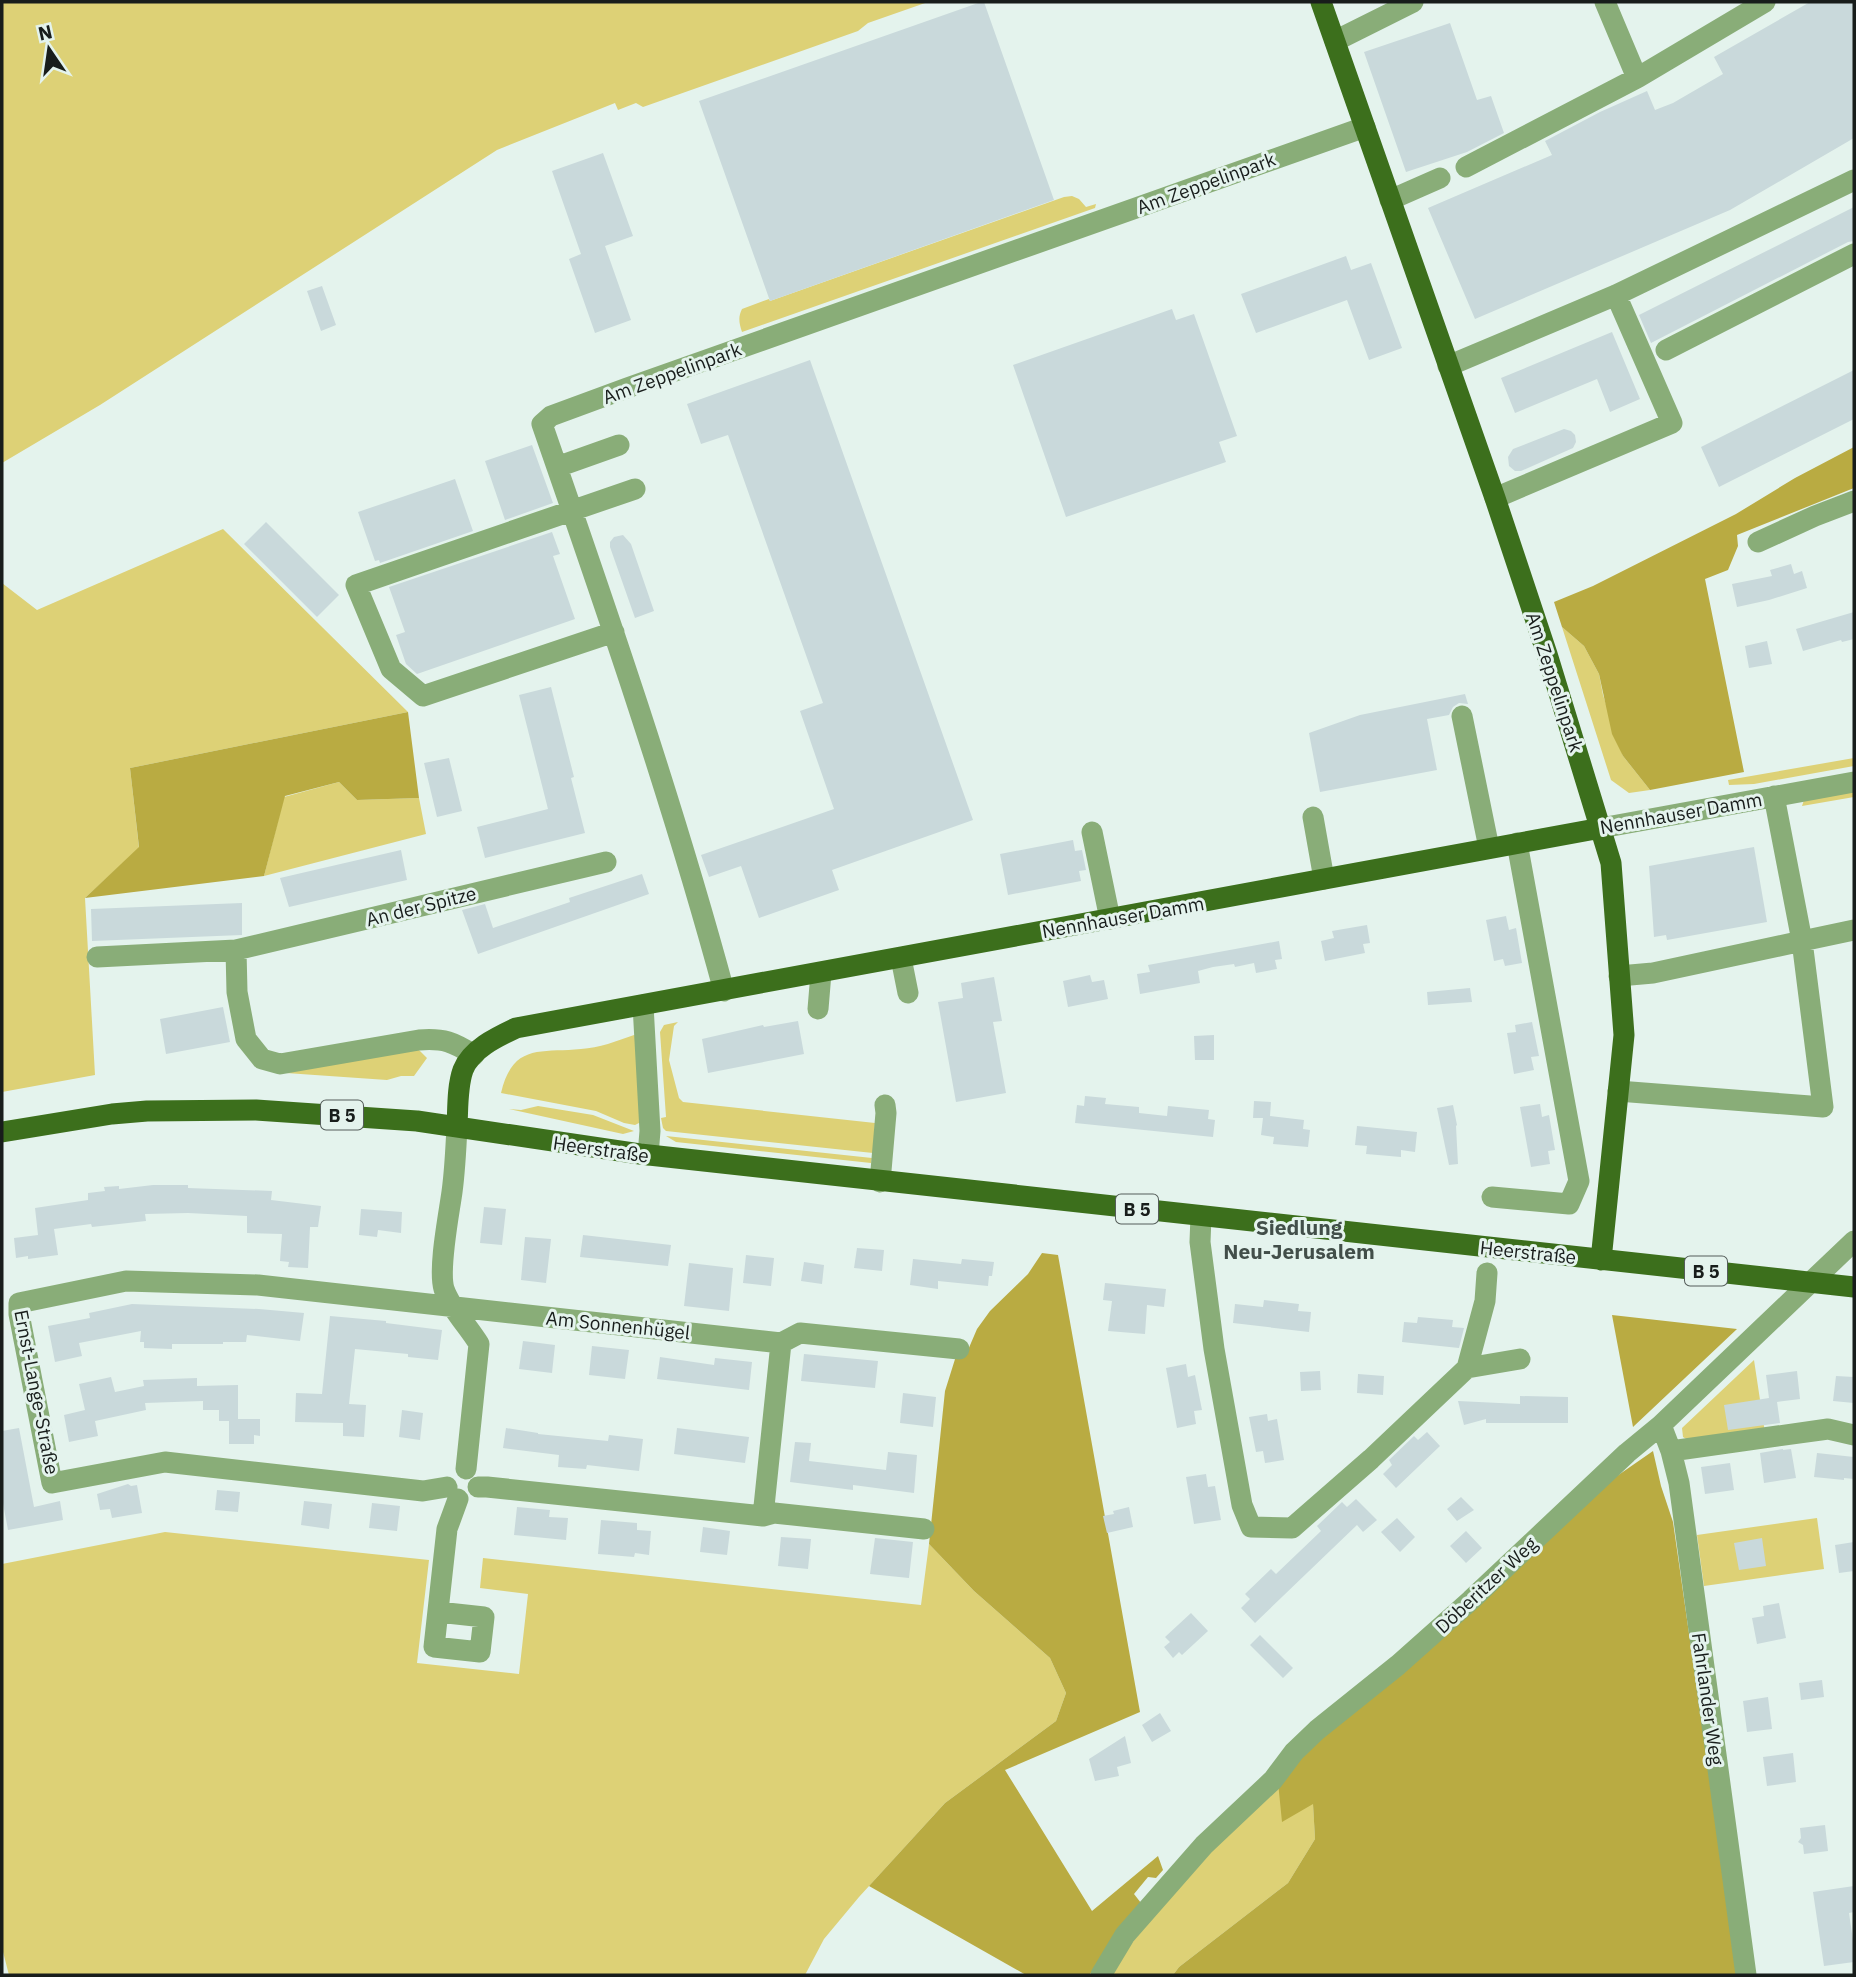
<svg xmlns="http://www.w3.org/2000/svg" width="1856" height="1977" viewBox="0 0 1856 1977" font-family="'IBM Plex Sans',sans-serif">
<rect width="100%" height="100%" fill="#e4f3ed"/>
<path fill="#ddd176" d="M2 2H928L868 23 858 31 643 107 636 103 618 110 615 103 497 150 100 405 2 463Z
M1072 196 1079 199 1086 207 1096 204 1095 208 742 332C739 323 738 317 742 309L769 299 770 301 1064 197Z
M223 529 408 712 130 768 139 848 85 898 95 1075 2 1092V583L37 610Z
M1562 627 1584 646 1599 674 1603 695 1623 756 1650 790 1629 793 1611 780Z
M1854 758V766L1754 784 1729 785 1728 780Z
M339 782 357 800 419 798 426 834 264 876 284 797Z
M1854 791V797L1802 806 1804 800Z
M678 1022 674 1026 669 1060 679 1098 683 1102 875 1123 873 1153 666 1131 663 1128 661 1118 666 1117 660 1032 664 1025Z
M634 1035 636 1036 641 1122 635 1125 624 1123 596 1111 501 1093C513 1043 540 1053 581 1049 599 1048 617 1041 634 1035Z
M417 1048 427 1058 414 1076H401L387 1080 286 1073Z
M538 1106 593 1115 634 1131 623 1134 509 1109 521 1110Z
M666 1136 872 1158 871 1163 676 1142Z
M1754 1360 1765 1433 1693 1443 1683 1437 1682 1428Z
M1817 1518 1824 1569 1704 1586 1697 1535Z
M165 1532 429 1560 417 1663 519 1674 528 1594 480 1588 483 1558 921 1605 929 1544 974 1591 1050 1658 1066 1693 1056 1721 945 1803 859 1897 824 1939 805 1975H9L2 1948V1564Z
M1278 1782 1313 1803 1315 1839 1288 1883 1179 1967 1173 1975H1108L1136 1930Z"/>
<path fill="#b9ab42" d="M1854 447V488L1737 535 1738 546 1728 570 1705 579 1744 772 1650 790 1623 756 1612 734 1599 674 1584 646 1562 627 1554 602 1593 586 1736 514 1795 478Z
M408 712 419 798 357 800 339 782 285 796 264 876 85 898 139 847 130 768Z
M1042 1253 1058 1255 1140 1712 1005 1770 1092 1911 1158 1856 1163 1870 1156 1878 1148 1877 1134 1894 1141 1903 1095 1969 1089 1975H1026L869 1886 945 1803 1056 1721 1066 1693 1050 1658 974 1591 929 1544 945 1391 956 1356 965 1357 977 1329 990 1311 1028 1274Z
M1612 1315 1737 1329 1633 1427Z
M1653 1451 1661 1486 1673 1522 1738 1975H1173L1179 1967 1288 1883 1315 1839 1313 1804 1282 1822 1278 1782 1319 1733 1617 1476Z"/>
<path fill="#c9d9db" d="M981 2H984L1054 200 770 301 699 101Z
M1810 2H1854V138L1730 210 1475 319 1428 208 1552 155 1545 141 1600 112 1647 91 1655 110 1673 103 1723 74 1714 57Z
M1450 23 1477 100 1491 96 1504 133 1467 152 1406 172 1364 52Z
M603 153 633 236 605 246 631 320 595 333 569 259 581 254 552 171Z
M1854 207V241L1848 242 1651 343 1639 315Z
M1346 256 1351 270 1371 263 1402 348 1369 360 1347 300 1256 333 1241 294Z
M322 286 336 325 321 331 307 291Z
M1172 309 1176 320 1194 314 1237 436 1219 442 1226 462 1066 517 1013 365Z
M1612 332 1640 399 1610 412 1597 379 1515 413 1501 378Z
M810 360 973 820 832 870 839 890 759 918 741 866 709 877 701 855 834 809 800 711 823 703 728 435 701 444 687 404Z
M1854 370V419L1719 487 1701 447Z
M1564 429 1571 431 1575 435 1576 442 1573 448 1521 471H1515L1509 466 1508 457 1513 449Z
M532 445 553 503 505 520 485 461Z
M455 479 473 531 380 563 379 560 375 561 358 512Z
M266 522 339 595 317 617 244 544Z
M552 532 560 554 553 556 575 619 417 674 406 664 396 635 405 632 389 587Z
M623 535 631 544 654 611 635 618 610 547V542L614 537Z
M1791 564 1794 574 1802 571 1807 588 1769 600 1737 607 1732 584 1772 576 1770 570Z
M1854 612V639L1842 642 1841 640 1803 651 1796 629Z
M1767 641 1772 664 1749 668 1745 646Z
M551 687 574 777 571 778 585 833 485 858 477 827 548 809 519 695Z
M1465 694 1468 704 1459 703 1453 707 1449 715 1427 719 1437 770 1320 792 1309 733 1360 715Z
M449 758 462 811 437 817 424 763Z
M1073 840 1075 851 1082 850 1086 870 1079 871 1081 881 1008 895 1000 854Z
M1754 847 1767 922 1667 940 1666 935 1654 937 1649 866Z
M401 850 407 880 289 907 280 878Z
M642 874 649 894 478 954 462 910 485 904 493 928 570 902 569 898Z
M242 903V935L92 941 91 909Z
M1506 916 1509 930 1516 928 1522 963 1505 966 1503 959 1494 961 1486 920Z
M1367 925 1370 943 1363 944 1365 953 1325 961 1321 941 1334 938 1332 931Z
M1279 941 1282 959 1275 960 1277 969 1256 973 1254 963 1235 967 1234 964 1213 967 1198 971 1200 983 1140 994 1137 974 1150 972 1148 965Z
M1090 975 1092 982 1104 980 1108 999 1068 1007 1063 981Z
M994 977 1002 1021 993 1022 1006 1093 956 1102 938 1002 963 998 961 983Z
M1470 988 1472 1002 1428 1005 1427 992Z
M223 1007 230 1042 166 1054 160 1019Z
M798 1021 804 1054 708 1073 702 1039 763 1025 764 1027Z
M1532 1022 1539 1056 1531 1057 1534 1070 1514 1074 1507 1033 1516 1032 1515 1025Z
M1214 1035V1060H1195L1194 1036Z
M1085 1096 1106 1098 1105 1104 1139 1107V1113L1167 1116 1168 1106 1209 1110 1208 1119 1215 1120 1213 1137 1075 1123 1077 1105 1084 1106Z
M1254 1101 1271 1102 1270 1116 1304 1120 1303 1129 1310 1130 1308 1147 1273 1144 1274 1137 1261 1135 1263 1118H1253Z
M1540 1104 1542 1117 1549 1115 1555 1150 1548 1151 1550 1164 1531 1167 1520 1107Z
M1453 1105 1457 1125 1456 1126 1458 1164 1449 1165 1437 1108Z
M1357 1126 1417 1132 1415 1152 1401 1150V1157L1366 1154 1367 1146 1355 1145Z
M153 1185H188V1188L272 1191 271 1200 321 1206 318 1227H310L308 1268 288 1267 289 1262 280 1261 282 1234 247 1233V1216L188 1213 145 1214 146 1221 92 1227 91 1224 54 1229 58 1255 28 1259V1256L16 1258 14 1238 38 1235 35 1208 88 1200V1193L105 1191 104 1187 119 1186V1189Z
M484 1207 506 1209 502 1245 480 1243Z
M361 1209 402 1212 401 1233 378 1230 377 1237 359 1235Z
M583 1235 671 1245 668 1266 580 1257Z
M525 1237 551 1239 546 1283 521 1280Z
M857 1248 884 1250 882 1271 854 1268Z
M746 1255 774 1258 771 1286 743 1283Z
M913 1259 961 1264 962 1259 994 1262 992 1276H989L988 1286 938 1281V1289L910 1285Z
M804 1262 824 1265 822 1284 801 1281Z
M689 1263 733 1268 729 1311 684 1306Z
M1105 1283 1166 1289 1164 1307 1147 1305 1145 1334 1108 1331 1112 1301 1103 1300Z
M1264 1300 1299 1304 1298 1311 1311 1312 1309 1332 1233 1323 1235 1304 1263 1307Z
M132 1304 259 1309 304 1313 300 1341 247 1335 246 1342H223V1344H172V1349L144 1348V1342H140L141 1331 79 1343 82 1356 55 1362 48 1326 90 1318 89 1313Z
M330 1316 386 1321V1323L442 1330 438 1360 408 1357V1354L355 1349 349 1404 366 1405 364 1437 343 1436V1423L295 1422 296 1393 322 1394Z
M1418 1317 1453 1320 1452 1327 1464 1328 1459 1348 1402 1342 1404 1322 1417 1323Z
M523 1341 555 1345 552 1373 519 1369Z
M592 1346 629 1350 625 1379 589 1375Z
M804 1354 878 1361 875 1388 801 1381Z
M660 1357 714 1365 715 1358 752 1362 749 1390 657 1379Z
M1186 1364 1188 1377 1195 1375 1202 1410 1194 1411 1196 1424 1177 1428 1166 1368Z
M1320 1371 1321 1390 1301 1391 1300 1372Z
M1797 1371 1800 1399 1777 1402 1780 1423 1728 1430 1724 1405 1769 1398 1766 1375Z
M1358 1374 1384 1376 1383 1395 1357 1393Z
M1836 1376 1854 1377V1403L1833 1401Z
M111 1377 115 1392 144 1386 143 1380 197 1378V1386L238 1385V1419H260V1436L254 1435V1444H229V1421H219V1410H203V1401L145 1403 146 1410 95 1421 98 1436 69 1442 64 1415 85 1410 79 1384Z
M903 1393 936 1397 933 1427 900 1423Z
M1520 1396 1568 1397V1423H1486V1419L1464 1425 1458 1401 1520 1404Z
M402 1410 423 1413 420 1440 399 1437Z
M1267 1414 1268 1421 1277 1419 1284 1460 1265 1463 1263 1451 1256 1452 1249 1417Z
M19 1428 34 1507 60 1501 63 1520 8 1530 2 1498V1431Z
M506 1428 538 1433V1434L608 1441 609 1435 643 1439 639 1471 587 1465 586 1469 558 1467 559 1455 503 1448Z
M677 1428 749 1437 745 1463 674 1454Z
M1427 1432 1440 1446 1396 1488 1383 1474 1392 1465 1389 1460 1414 1436 1418 1440Z
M795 1442 811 1443 809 1461 886 1470 888 1452 917 1455 914 1493 853 1485V1490L790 1482Z
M1783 1449V1450L1791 1449 1796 1478 1764 1483 1760 1453Z
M1817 1453 1854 1457V1479L1844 1478V1480L1814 1477Z
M1730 1463 1734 1490 1705 1494 1701 1467Z
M1206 1474 1208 1487 1215 1486 1221 1520 1194 1524 1186 1477Z
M128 1484 131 1486 137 1485 142 1513 112 1518 110 1509 100 1510 97 1494Z
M217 1490 240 1492 238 1512 215 1510Z
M1461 1497 1474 1510 1457 1521 1447 1509Z
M1356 1499 1377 1520 1363 1532 1357 1525 1255 1623 1241 1608 1250 1599 1245 1594 1271 1569 1276 1574 1321 1531 1317 1526 1342 1502 1347 1507Z
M304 1501 332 1504 329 1529 301 1525Z
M372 1503 400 1506 397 1531 369 1528Z
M517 1507 550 1510 549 1517 568 1518 566 1540 514 1535Z
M1129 1507 1133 1527 1107 1533 1103 1516 1114 1514 1113 1511Z
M1397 1518 1415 1537 1400 1552 1381 1532Z
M601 1520 637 1523V1530L651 1531 649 1555 635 1553 634 1557 598 1554Z
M703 1527 730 1531 727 1555 700 1552Z
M1466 1531 1482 1548 1466 1563 1450 1546Z
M781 1537 811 1539 808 1569 778 1566Z
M875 1538 913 1542 909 1578 870 1574Z
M1762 1538 1766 1566 1739 1570 1734 1543Z
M1854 1542V1571L1839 1573 1835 1545Z
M1779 1603 1786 1638 1757 1644 1752 1618 1764 1616 1763 1606Z
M1191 1613 1208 1631 1182 1655 1179 1652 1173 1658 1164 1647 1170 1642 1165 1637Z
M1260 1635 1293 1668 1283 1678 1250 1645Z
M1822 1680 1824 1697 1801 1700 1799 1683Z
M1768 1697 1772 1729 1747 1732 1743 1701Z
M1160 1713 1171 1731 1152 1742 1142 1725Z
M1125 1736 1131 1763 1117 1767 1119 1776 1095 1781 1089 1759Z
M1793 1753 1796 1782 1767 1786 1763 1757Z
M1825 1825 1828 1851 1804 1854 1803 1845 1798 1842 1801 1838 1800 1828Z
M1854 1886V1912L1849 1913 1854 1947V1962L1824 1966 1813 1892Z"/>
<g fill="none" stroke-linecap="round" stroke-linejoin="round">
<path stroke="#89ad78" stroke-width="21" d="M1335 41 1413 2
M1637 78 1765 2
M1466 167 1637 78 1605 2
M1390 200 1440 178
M1666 350 1854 254
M1448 366 1616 295 1854 180
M557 467 619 445
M1495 498 1672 423 1616 295
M1758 542 1815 516 1854 501
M614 632 423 696 391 669 356 585 635 489
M1462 716 1489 848
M1313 817 1324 879
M1601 828 1854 782
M1092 832 1110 919
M236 950 237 992 246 1039 262 1059 280 1064 419 1040C444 1038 453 1042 474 1055
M97 957 236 950 606 862
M901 958 908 993
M1619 976 1653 973 1802 941 1774 796
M724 991C672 799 607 611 542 424L551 416 627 388 1365 127
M643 1005 650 1131 648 1155
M818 1009 821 973
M1618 1091 1823 1107 1802 941 1854 930
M457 1126C456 1148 455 1170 452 1192 449 1214 438 1269 444 1289 451 1309 468 1326 479 1344L466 1469
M880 1182 886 1113 885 1105
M1492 1197 1569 1204 1579 1181 1517 843
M1201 1216 1200 1242 1214 1349 1242 1505 1251 1527 1292 1528 1371 1459 1467 1368 1520 1359
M781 1343 800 1333 959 1349
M1467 1368 1485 1301 1487 1273
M1661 1425 1671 1451 1679 1483 1746 1975
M1671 1451 1828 1429 1854 1435
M447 1487 423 1491 165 1462 52 1483 19 1314V1303L126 1281 258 1285 781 1343 763 1516 487 1487H478
M763 1516 774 1513 924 1529
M438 1612 484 1617 480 1652 434 1647 447 1529 458 1499
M1101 1975 1125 1935 1204 1845 1273 1780 1294 1752 1317 1730 1398 1665 1471 1600 1627 1453 1661 1425 1854 1241"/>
<path stroke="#3c6f1c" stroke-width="21" d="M1321 2 1495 498 1547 654 1611 863 1624 1035 1601 1260
M457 1126C458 1109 457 1087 463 1070 471 1049 497 1037 516 1028L1601 828
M2 1132 112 1114 147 1111 256 1110 417 1121 640 1154 1854 1287"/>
</g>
<g text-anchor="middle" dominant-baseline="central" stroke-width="6" stroke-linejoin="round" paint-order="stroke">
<g fill="#e4f3ed" stroke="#555d5a" stroke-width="2">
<rect x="321" y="1100.5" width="42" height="29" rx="5"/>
<rect x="1116" y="1194.5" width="42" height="29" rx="5"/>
<rect x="1685" y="1256.5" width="42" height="29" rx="5"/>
</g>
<g font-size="18" font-weight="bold" fill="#181d1b">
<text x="342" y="1115">B 5</text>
<text x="1137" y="1209">B 5</text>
<text x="1706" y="1271">B 5</text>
</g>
<g font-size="19" fill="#181d1b" stroke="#e4f3ed">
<text transform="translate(1206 183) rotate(-20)">Am Zeppelinpark</text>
<text transform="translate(672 373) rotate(-20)">Am Zeppelinpark</text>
<text transform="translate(1555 682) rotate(72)">Am Zeppelinpark</text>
<text transform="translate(1681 813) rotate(-10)">Nennhauser Damm</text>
<text transform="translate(421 906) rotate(-14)">An der Spitze</text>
<text transform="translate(1123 917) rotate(-10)">Nennhauser Damm</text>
<text transform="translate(601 1149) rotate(8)">Heerstraße</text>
<text transform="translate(1528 1252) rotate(6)">Heerstraße</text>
<text transform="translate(618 1325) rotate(6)">Am Sonnenhügel</text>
<text transform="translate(37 1392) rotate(79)">Ernst-Lange-Straße</text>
<text transform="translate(1486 1585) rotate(-43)">Döberitzer Weg</text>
<text transform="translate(1708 1699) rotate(82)">Fahrlander Weg</text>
</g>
<g font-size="21" font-weight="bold" fill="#424e49" stroke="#e4f3ed">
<text x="1299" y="1227">Siedlung<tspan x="1299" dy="24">Neu-Jerusalem</tspan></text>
</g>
</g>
<rect width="1856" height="1977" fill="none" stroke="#181d1b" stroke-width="7"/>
<g transform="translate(49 49) rotate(347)" stroke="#e4f3ed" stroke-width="5" paint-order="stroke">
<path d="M0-5L12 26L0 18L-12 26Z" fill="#181d1b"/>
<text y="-10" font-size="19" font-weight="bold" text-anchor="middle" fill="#181d1b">N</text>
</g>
</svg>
